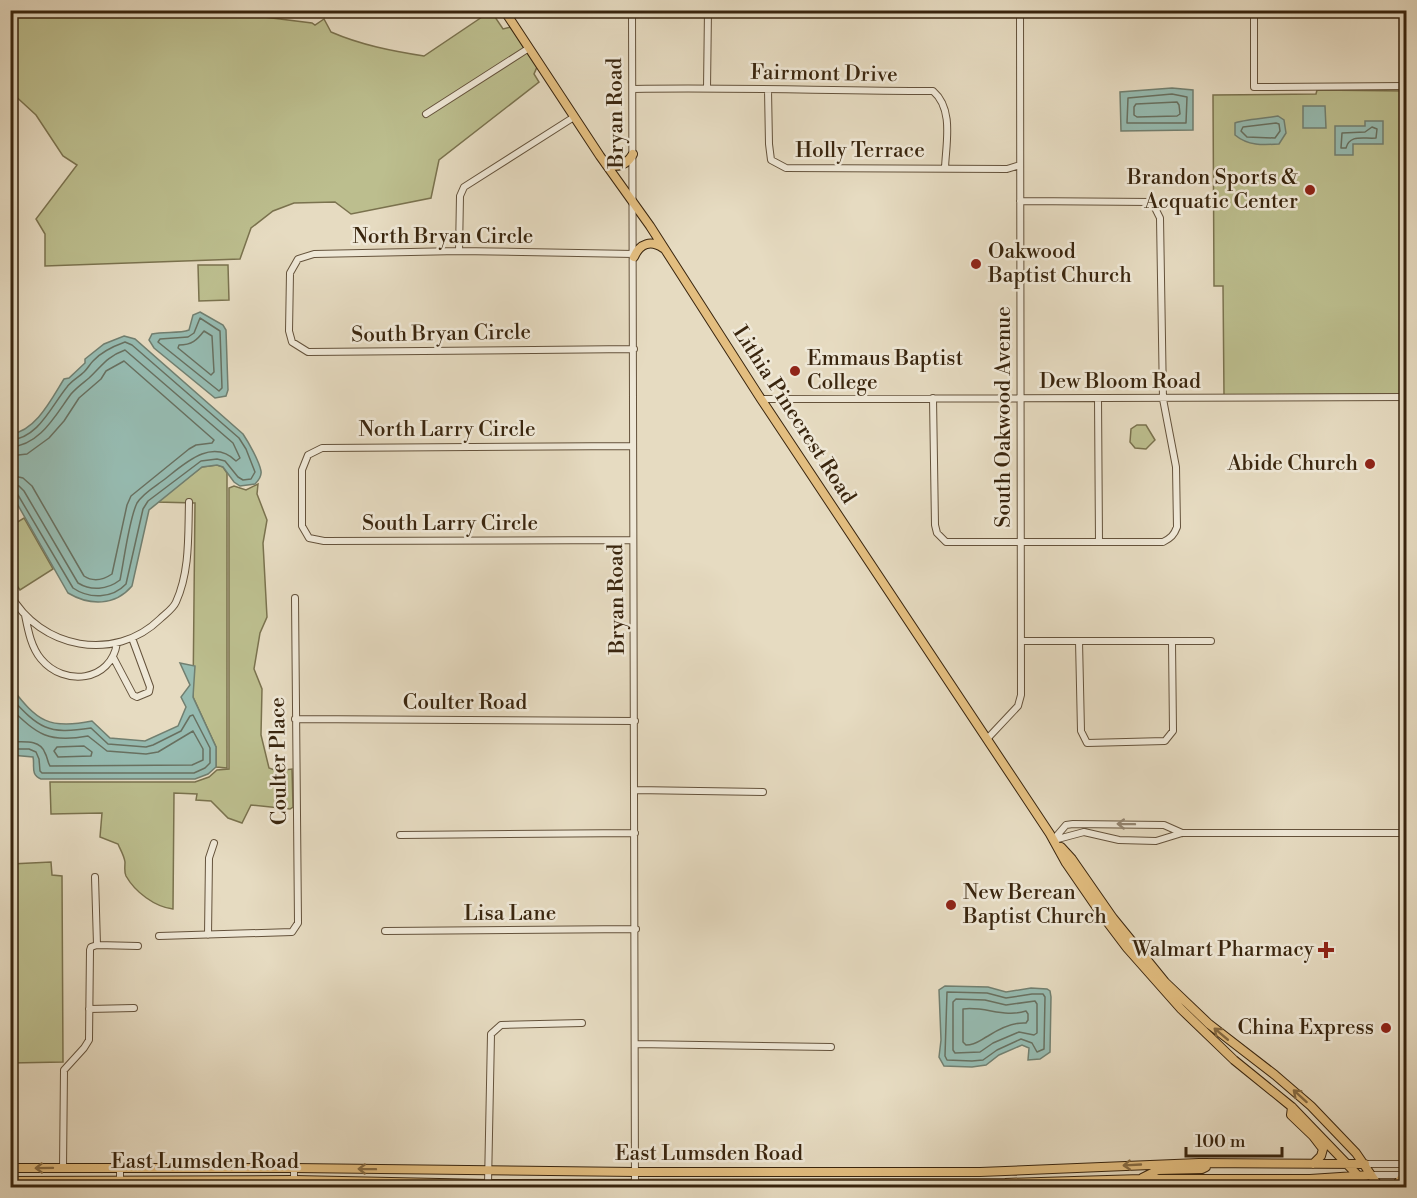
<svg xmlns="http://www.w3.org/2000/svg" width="1417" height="1198" viewBox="0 0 1417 1198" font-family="'Libre Bodoni',serif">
<rect width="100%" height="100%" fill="#e6dbc1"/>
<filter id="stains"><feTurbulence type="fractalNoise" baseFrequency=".00333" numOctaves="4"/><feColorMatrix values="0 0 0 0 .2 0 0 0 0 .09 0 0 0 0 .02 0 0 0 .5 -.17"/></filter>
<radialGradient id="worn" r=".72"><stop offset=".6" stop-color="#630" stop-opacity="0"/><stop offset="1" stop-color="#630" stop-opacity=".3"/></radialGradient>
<path fill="#bcbe8e" stroke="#7a724e" stroke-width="1.5" d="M11 10 258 11 264 17 312 23 315 25 324 19 331 32C361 45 392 51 424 56L491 11 503 29 511 27 537 67 534 74 539 82 439 160 431 198 351 214 335 202 294 203 273 211 251 228 240 259 45 266V234L36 219 77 165 63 156 36 115 11 92Z
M1317 90 1406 91V394L1224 395 1223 286H1214L1213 95 1316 94Z
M198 265H228L229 300 199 301Z
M1137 425H1146L1155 440 1146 449 1135 448 1130 442 1131 429Z
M217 465 223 467 227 473V768L216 767V747L193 697 195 503 157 502 202 467Z
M258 484 257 494 267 520 263 543 267 617 260 633 254 669 262 689 261 735 269 768 277 771 292 769 293 807 290 809 251 805 242 823 228 818 211 801 196 800 197 794 174 793 173 909C155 907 135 892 126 876 124 872 125 867 125 862 124 855 120 849 118 844L100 837 102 813 51 814 50 782H195L209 777 217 770 229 769V488L234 486 246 490Z
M24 518 53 569 20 590C6 570 11 573 16 552L11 546V526Z
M51 862 52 875 62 876 63 1062 11 1063V864Z"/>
<path fill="#96bbb1" stroke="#717f70" stroke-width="1.5" d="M1172 88 1193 90V130L1121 131 1120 92Z
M1303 106H1325L1326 128H1303Z
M1278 116 1284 120 1286 133 1279 144C1263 145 1248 146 1235 135V123C1241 120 1268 118 1278 116Z
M1365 121H1383V144H1353V155H1335V126H1365Z
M200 312 223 325 226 330 228 390 226 396 215 398 154 348 149 340 152 334C164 331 179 334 189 330L193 315Z
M124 336 135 339 243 434C249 443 259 461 261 471 262 477 258 481 255 484L240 486 234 482 223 467 217 465 202 467 149 510 132 586C115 606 90 606 68 593L11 493V434C36 431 52 398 64 379L69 378 85 363V359L104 344Z
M180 663 195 666 193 697 216 747V767L208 774 195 779H41C30 775 35 765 33 757L11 755V687C37 721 49 730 92 721L110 738 145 741 178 726 186 707 181 697 190 685Z
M945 986 988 987 1006 992 1031 988 1047 989 1050 991 1051 997 1050 1052 1040 1059 1028 1060 1029 1048 1022 1045 999 1055 986 1065 972 1067 944 1066 939 1057 941 1040 939 990Z"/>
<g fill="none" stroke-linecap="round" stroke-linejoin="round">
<path stroke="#687060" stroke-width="1.5" d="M1172 94 1187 97 1186 123H1127L1128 98Z
M1177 102 1179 105 1180 114 1177 116 1137 117 1134 115V107L1136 104Z
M1276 123 1279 124 1280 131 1275 138 1247 137 1241 131 1243 127Z
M1372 127 1377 129 1376 138C1363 139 1350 134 1346 148H1341L1342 133 1365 132Z
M200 318 220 331 222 388 219 391 158 342 160 339 188 337 194 333Z
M204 331 212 336 214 372 211 375 178 348 179 345C192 345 197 340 204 331Z
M10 440C38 439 52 405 67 387 71 381 79 377 84 372 88 368 90 364 93 361 101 352 114 346 125 342L132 345 239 438 246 449 255 472 251 479 243 480 238 477 225 461 217 459 201 461 148 501 143 509 126 584C112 599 89 599 73 588L18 495 10 492
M10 447C40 446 56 414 71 394 76 388 83 383 89 378 102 366 106 357 125 350L233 443 240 458 236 461C212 437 184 464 165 479 156 486 143 493 137 503 129 519 124 561 120 580 107 590 91 591 78 583L24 491 19 486 10 484
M10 456 27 454 49 438 64 421 79 398 101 379 106 371 124 361 214 440 212 443 196 445 189 449 131 496 127 505 112 574C103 580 93 582 84 576L32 486 23 478 10 475
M10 697C39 728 47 735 91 728L108 744 146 747 153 745 181 731 190 716 193 715 210 748V763L205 768 194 773H42L40 771 39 759 36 752 29 749H10
M10 708C38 735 48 743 88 736L107 751 146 754 158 752 193 731 203 749V760L192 765 50 766C47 761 48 758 45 753 40 739 23 742 10 742
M84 746 92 752 91 756 58 757 54 751 57 747Z
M947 992 987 993 1006 998 1032 994H1043L1045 997 1044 1049 1037 1052 1032 1043 1021 1039 997 1050 983 1060 972 1061 947 1060 945 1056Z
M956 999 985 1000 1006 1005 1035 1001 1037 1004V1033L1034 1035 1019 1032 993 1043 980 1052 955 1053 953 1050V1002Z
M963 1009C985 1006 1004 1018 1026 1011L1028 1014V1020L1026 1023C1014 1022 999 1029 988 1036 980 1040 976 1045 966 1045L963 1042Z"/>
<defs>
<path id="minor" d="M632 10 635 1188
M1254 10V87L1406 86
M708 11 823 10
M707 88 708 10
M633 89C733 87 833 91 933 91 954 109 946 143 945 168
M768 90 769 144 771 160 786 168 1007 169 1020 165
M426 114 529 48
M459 251 460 196 464 187 574 117
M634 254 459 251 314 254 298 259 290 273 289 331 292 342 308 352 634 349
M933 398 935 525 937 533 946 542H1163C1171 538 1174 535 1177 527L1176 467 1163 399 1160 218 1152 202 1020 201
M1098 398 1099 542
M761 399 1406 397
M633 446 322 448 308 455 302 470V526L309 538 324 541 633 540
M10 594C40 649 115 663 160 619 165 614 173 609 176 602 190 571 188 536 189 502
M25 615C28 630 31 647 41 659 64 687 111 682 117 643
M1022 641H1211
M1079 641 1081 731 1087 743 1165 741 1173 731 1172 643
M113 657 133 695 137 697 149 692 150 687 132 638
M295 719 635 721
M987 739 1018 706 1021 695 1020 10
M635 790 763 792
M400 835 635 833
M1054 839 1066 825 1073 824 1164 825 1182 833
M1054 840 1084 832 1119 840 1156 841 1182 833H1406
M385 931 636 929
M208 935 209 858 214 843
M159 936 292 932 298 923 295 598
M97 945 138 946
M89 1009 134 1008
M636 1044 831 1047
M1365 1164H1406
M63 1168 64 1070 84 1048 89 1040 90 950 91 947 97 945 95 877
M120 1168V1188
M1371 1175H1406
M488 1184 491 1034 501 1025 582 1023
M294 1188V1168"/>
<path id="major" d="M504 10 600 156 650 226 761 399 1050 834 1066 863 1099 911 1127 948 1181 1009 1234 1060 1292 1107 1370 1188
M606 164C618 168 627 165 633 154
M634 257C640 243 651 240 663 248
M1061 847 1072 859 1113 918 1165 982 1209 1024 1275 1075 1311 1106 1356 1153 1380 1188
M1292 1107 1291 1115 1313 1136 1323 1149 1321 1156 1313 1164
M10 1168H294L635 1172H980L1199 1163 1365 1164
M1142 1178 1158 1170 1202 1169 1206 1167V1163
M10 1181 294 1180 488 1184 1005 1183 1141 1179H1310L1371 1175
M1394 1188 1404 1175"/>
</defs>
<use href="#minor" stroke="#64523b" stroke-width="8"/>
<use href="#major" stroke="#39250e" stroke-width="10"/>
<use href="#minor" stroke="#efe8d7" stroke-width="6"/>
<use href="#major" stroke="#e3be80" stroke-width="8"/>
</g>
<defs><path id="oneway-shaft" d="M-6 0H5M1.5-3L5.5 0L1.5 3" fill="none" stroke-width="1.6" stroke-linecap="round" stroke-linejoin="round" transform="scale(1.5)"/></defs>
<use stroke="#948672" href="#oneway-shaft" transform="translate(1126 824) rotate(-179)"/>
<g stroke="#866a41">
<use href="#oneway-shaft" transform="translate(1221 1034) rotate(-140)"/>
<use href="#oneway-shaft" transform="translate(1300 1096) rotate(-138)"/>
<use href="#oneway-shaft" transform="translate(1132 1165) rotate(177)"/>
<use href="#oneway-shaft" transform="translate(44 1168) rotate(179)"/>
<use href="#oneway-shaft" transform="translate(367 1169) rotate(-179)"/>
</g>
<g fill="#8f2418" stroke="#efe8d7" stroke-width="2">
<circle cx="1310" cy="190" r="6"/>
<circle cx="976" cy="264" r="6"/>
<circle cx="795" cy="371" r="6"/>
<circle cx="1370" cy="464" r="6"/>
<circle cx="951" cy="905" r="6"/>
<path d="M1323 941h6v6h6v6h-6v6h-6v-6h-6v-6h6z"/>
<circle cx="1386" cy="1028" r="6"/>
</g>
<g text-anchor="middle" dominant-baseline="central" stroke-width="5" stroke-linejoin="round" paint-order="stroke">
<g font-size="21" fill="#39250e" stroke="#efe8d7">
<text transform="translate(824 74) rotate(1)">Fairmont Drive</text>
<text transform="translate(616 113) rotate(-91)">Bryan Road</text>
<text x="860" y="151">Holly Terrace</text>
<text x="443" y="237">North Bryan Circle</text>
<text transform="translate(441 334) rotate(-1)">South Bryan Circle</text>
<text x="1120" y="382">Dew Bloom Road</text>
<text transform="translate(794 415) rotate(57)">Lithia Pinecrest Road</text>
<text transform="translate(1004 417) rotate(-90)">South Oakwood Avenue</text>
<text x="447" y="430">North Larry Circle</text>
<text x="450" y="524">South Larry Circle</text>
<text transform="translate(617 599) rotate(-91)">Bryan Road</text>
<text x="465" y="703">Coulter Road</text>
<text transform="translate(279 761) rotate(-91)">Coulter Place</text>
<text x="510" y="914">Lisa Lane</text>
<text x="709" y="1154">East Lumsden Road</text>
<text x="205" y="1162">East Lumsden Road</text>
</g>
<g font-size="21" fill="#39250e" stroke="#efe8d7" text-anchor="end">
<text x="1298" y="178">Brandon Sports &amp;<tspan x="1298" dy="24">Acquatic Center</tspan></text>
<text x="988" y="252" text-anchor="start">Oakwood<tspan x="988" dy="24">Baptist Church</tspan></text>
<text x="807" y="359" text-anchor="start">Emmaus Baptist<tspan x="807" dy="24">College</tspan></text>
<text x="1358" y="464">Abide Church</text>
<text x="963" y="893" text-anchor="start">New Berean<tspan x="963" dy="24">Baptist Church</tspan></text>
<text x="1314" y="950">Walmart Pharmacy</text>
<text x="1374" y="1028">China Express</text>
</g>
</g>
<rect width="1417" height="1198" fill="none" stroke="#e6dbc1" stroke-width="36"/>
<rect x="12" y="12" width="1393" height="1174" fill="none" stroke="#39250e" stroke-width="3"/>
<rect x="18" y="18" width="1381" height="1162" fill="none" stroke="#39250e" stroke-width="1.5"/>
<path d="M1186 1147v9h96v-9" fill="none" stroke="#39250e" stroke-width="3"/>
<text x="1195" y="1147" font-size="18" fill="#39250e" stroke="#efe8d7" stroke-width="4.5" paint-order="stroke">100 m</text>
<rect width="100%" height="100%" filter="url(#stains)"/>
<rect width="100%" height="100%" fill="url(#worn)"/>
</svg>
